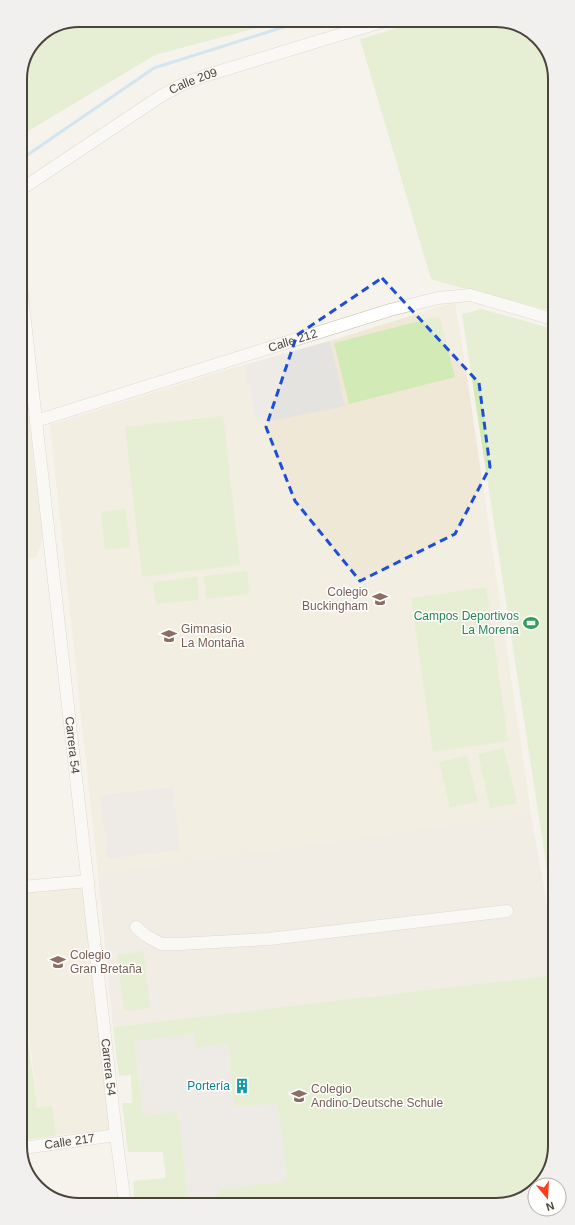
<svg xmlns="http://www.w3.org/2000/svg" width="575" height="1225" viewBox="0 0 575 1225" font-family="Arial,sans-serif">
<rect width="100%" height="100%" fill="#f6f3ec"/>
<path fill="#eae5da" d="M531 814 554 946V975L113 1027 98 874Z"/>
<path fill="#efe8d6" d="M455 302 468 384 531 814 98 874 50 425 233 368 330 341Z
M21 357 43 539 36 558 21 559Z
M85 884 111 1129 23 1139V1036L37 1103 29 1032 23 1033 22 891Z"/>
<path fill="#d2eab5" d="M79 20H286L155 55 20 136V75L37 37Z
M424 20H500L532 32 552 60 553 311 444 283 431 279 360 39Z
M482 309 553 329 554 916 462 314Z
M439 316 455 377 349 404 334 343Z
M223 416 240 565 142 577 125 427Z
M126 509 130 547 105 550 101 512Z
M247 571 249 594 206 599 204 576Z
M197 577 199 600 156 604 153 582Z
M486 587 508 741 433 752 411 598Z
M504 748 517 803 490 808 478 754Z
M467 756 478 802 450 808 439 762Z
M143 951 150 1008 124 1011 117 955Z
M554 975 555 1146 545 1179 537 1185H535V1187L515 1202 135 1204 133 1181 166 1178 163 1152H128L122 1103H132L131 1078V1075L119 1076 113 1027Z
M23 1036H27L37 1103 35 1108 52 1106 56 1136 23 1140Z"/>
<path fill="#e5e3e0" d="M330 341 345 406 257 424 244 365Z
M173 787 180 850 107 859 100 795Z
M194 1034 196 1048 228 1044 234 1107 276 1104 280 1119 287 1181 222 1189 209 1204H189L178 1112 143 1115 134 1041Z"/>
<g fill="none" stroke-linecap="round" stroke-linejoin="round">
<path stroke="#a9d4f2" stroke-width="3" d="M20 160 154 68 290 25"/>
<defs>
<g id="minor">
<path id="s1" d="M20 190 161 96 181 85 204 76 388 20"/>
<path id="s2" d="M21 286 116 1135 125 1205"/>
<path id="s3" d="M36 421 390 310 438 298 470 295 553 319"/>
<path d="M22 887 88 881"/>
<path d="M136 927 145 935 161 944H179L269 939 507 911"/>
<path id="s4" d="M23 1148 116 1135"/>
</g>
</defs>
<use href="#minor" stroke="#c2bbae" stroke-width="13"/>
<use href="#minor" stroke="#fff" stroke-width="12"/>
</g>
<path d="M0 0H575V1225H0ZM382 278 479 383 490 467 455 534 360 581 295 501 266 427 297 335Z" fill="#f6f3ec" fill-opacity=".55" fill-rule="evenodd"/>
<path fill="none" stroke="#1d4ed8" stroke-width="3" stroke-dasharray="8 5" stroke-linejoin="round" d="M382 278 479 383 490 467 455 534 360 581 295 501 266 427 297 335Z"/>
<defs>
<symbol id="school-bare" viewBox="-9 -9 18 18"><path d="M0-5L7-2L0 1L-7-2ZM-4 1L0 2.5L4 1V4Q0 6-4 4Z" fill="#8d6e63" stroke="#fff" stroke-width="2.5" paint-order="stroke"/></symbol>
<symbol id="stadium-bare" viewBox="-9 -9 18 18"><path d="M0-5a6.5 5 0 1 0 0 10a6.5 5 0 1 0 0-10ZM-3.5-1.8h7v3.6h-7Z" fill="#2e9e5b" stroke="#fff" stroke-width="2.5" paint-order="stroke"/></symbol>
<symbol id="building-bare" viewBox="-9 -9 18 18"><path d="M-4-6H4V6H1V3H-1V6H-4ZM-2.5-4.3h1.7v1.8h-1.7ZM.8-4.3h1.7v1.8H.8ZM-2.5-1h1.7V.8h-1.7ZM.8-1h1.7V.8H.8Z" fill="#0f9aa8" stroke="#fff" stroke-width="2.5" paint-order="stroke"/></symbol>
</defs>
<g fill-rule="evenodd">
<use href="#school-bare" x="369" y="588" width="22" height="22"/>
<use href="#stadium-bare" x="520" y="612" width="22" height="22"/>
<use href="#school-bare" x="158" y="625" width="22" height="22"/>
<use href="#school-bare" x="47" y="951" width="22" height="22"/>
<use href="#building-bare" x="231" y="1075" width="22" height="22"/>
<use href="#school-bare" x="288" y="1085" width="22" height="22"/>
</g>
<g text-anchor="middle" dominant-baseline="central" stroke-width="3" stroke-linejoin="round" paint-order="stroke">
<g font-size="12" fill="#4b4439" stroke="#fff">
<text stroke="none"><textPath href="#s1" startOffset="205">Calle 209</textPath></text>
<text stroke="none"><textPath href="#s3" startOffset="269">Calle 212</textPath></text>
<text stroke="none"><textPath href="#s2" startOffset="462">Carrera 54</textPath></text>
<text stroke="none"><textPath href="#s2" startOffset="786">Carrera 54</textPath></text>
<text stroke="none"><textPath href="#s4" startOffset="47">Calle 217</textPath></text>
</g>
<g font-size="12" fill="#785e54" stroke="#fff" text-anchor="start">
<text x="368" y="592" text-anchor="end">Colegio<tspan x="368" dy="14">Buckingham</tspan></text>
<text x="181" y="629">Gimnasio<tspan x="181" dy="14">La Montaña</tspan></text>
<text x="70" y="955">Colegio<tspan x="70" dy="14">Gran Bretaña</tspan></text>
<text x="311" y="1089">Colegio<tspan x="311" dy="14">Andino-Deutsche Schule</tspan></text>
</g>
<g font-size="12" fill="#27864d" stroke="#fff" text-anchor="end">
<text x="519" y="616">Campos Deportivos<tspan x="519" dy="14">La Morena</tspan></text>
</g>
<g font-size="12" fill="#0d838f" stroke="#fff" text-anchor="end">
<text x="230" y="1086">Portería</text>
</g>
</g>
<path d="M0 0H575V1225H0ZM79 27H496A52 52 0 0 1 548 79V1146A52 52 0 0 1 496 1198H79A52 52 0 0 1 27 1146V79A52 52 0 0 1 79 27Z" fill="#f1f0ef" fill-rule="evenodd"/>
<path fill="none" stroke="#4b4439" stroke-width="2" d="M79 27H496A52 52 0 0 1 548 79V1146A52 52 0 0 1 496 1198H79A52 52 0 0 1 27 1146V79A52 52 0 0 1 79 27Z"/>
<g transform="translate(547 1197) rotate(162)"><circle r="19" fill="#ffffff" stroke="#b7b4b0"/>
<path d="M0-3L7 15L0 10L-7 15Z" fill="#fc3f1d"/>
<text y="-6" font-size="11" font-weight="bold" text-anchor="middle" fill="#4b4439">N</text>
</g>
</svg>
